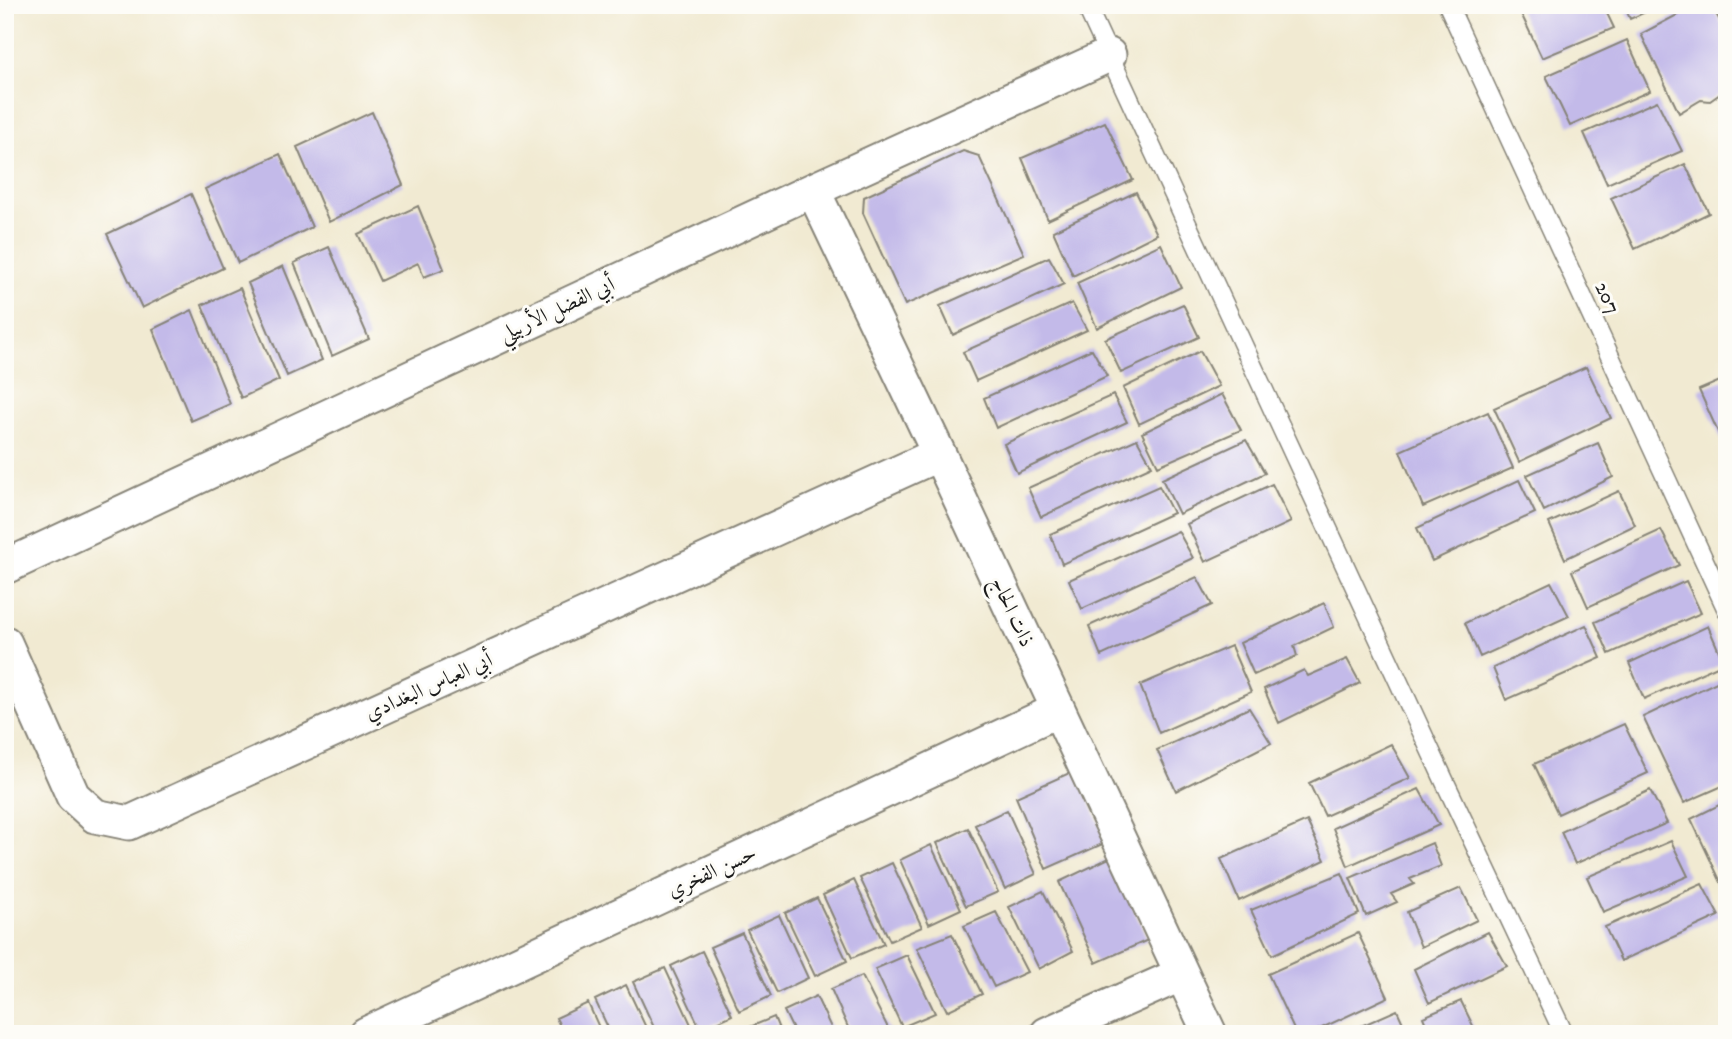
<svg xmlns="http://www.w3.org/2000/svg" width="1732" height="1039" viewBox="0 0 1732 1039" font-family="'IM FELL DW Pica',Amiri,serif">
<rect width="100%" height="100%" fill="#fdfcf7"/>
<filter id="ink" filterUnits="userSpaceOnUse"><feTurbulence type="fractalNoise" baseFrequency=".0143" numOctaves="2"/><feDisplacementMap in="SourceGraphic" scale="14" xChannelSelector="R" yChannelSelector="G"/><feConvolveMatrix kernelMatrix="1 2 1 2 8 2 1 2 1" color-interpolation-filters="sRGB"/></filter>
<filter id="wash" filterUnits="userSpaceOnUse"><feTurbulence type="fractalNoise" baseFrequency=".00686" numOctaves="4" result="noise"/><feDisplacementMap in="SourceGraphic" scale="28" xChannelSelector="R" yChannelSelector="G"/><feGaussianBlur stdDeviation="1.57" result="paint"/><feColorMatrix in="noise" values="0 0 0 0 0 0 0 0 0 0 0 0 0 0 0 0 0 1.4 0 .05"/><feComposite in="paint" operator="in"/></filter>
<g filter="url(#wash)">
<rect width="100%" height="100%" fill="#f1ead2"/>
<g id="blocks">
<path fill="#c3bae9" d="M1517 5H1603L1614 28 1542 58Z
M1624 5H1661L1630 19Z
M1696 5H1711L1727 33V89L1710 101 1701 100 1679 113 1641 34Z
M1627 40 1650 91 1570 126 1546 76Z
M1657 101 1682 151 1607 184 1584 133Z
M372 112 403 185 329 222 297 147Z
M1105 122 1133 180 1048 220 1022 158Z
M963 151 979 156 1024 254 905 305 863 213 864 197Z
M280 154 312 227 238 263 205 189Z
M1685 164 1709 213 1635 249 1611 198Z
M1136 192 1157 234 1073 276 1053 231Z
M191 194 223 268 142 308 107 234Z
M418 206 444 269 424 277 418 263 380 281 358 234Z
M1161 244 1181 287 1097 328 1077 283Z
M329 247 369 339 332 356 294 263Z
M1049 257 1064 284 953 335 940 306Z
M283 266 322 360 287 376 248 283Z
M240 288 279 380 241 398 202 305Z
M1072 303 1087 330 976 381 963 352Z
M1183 304 1199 337 1121 373 1105 339Z
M192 310 230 404 191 421 153 329Z
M1092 349 1107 376 996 428 984 398Z
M1200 351 1219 386 1139 424 1123 388Z
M1586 367 1611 418 1519 462 1494 408Z
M1727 378V452L1699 390Z
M1222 394 1241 430 1158 466 1142 433Z
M1113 395 1127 422 1017 473 1004 444Z
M1488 412 1513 468 1423 507 1400 451Z
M1137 439 1152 466 1041 517 1028 488Z
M1246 440 1265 473 1179 514 1162 479Z
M1598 443 1613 477 1544 511 1527 475Z
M1519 480 1535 513 1432 561 1417 528Z
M1272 484 1291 522 1205 562 1187 524Z
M1159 486 1173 513 1062 564 1050 534Z
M1619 491 1635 525 1565 559 1549 523Z
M1661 530 1679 565 1588 607 1572 571Z
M1178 531 1193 558 1082 609 1069 580Z
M1197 577 1212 605 1101 656 1089 626Z
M1686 581 1701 613 1609 654 1595 622Z
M1551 582 1569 616 1480 657 1465 623Z
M1324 603 1334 627 1294 646 1297 656 1254 675 1240 643Z
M1586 625 1601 658 1506 700 1493 668Z
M1708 626 1724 663 1644 699 1629 663Z
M1231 646 1251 692 1159 733 1140 685Z
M1347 659 1360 683 1279 723 1264 689 1304 670 1308 676Z
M1727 677V784L1684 803 1643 717Z
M1249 708 1271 743 1176 791 1157 750Z
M1624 724 1648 773 1558 814 1534 764Z
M1391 744 1410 778 1325 816 1309 783Z
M1076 770 1107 842 1046 869 1016 797Z
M1419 789 1439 825 1348 866 1333 828Z
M1650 790 1667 823 1575 864 1561 832Z
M1727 801V895L1691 819Z
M1007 810 1036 874 1005 889 975 825Z
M1307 821 1325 860 1239 901 1221 859Z
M968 828 998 892 966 906 937 843Z
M1671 841 1688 876 1603 912 1587 877Z
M1432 843 1441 866 1410 879 1414 884 1391 894 1397 902 1366 916 1350 878Z
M931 845 961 909 929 924 900 860Z
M1109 858 1148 940 1096 963 1059 882Z
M892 863 922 927 890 941 860 878Z
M1342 873 1359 914 1272 955 1251 910Z
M854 880 884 944 852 958 823 895Z
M1702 884 1719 916 1621 961 1605 927Z
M1461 888 1477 920 1421 947 1407 912Z
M1043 891 1073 951 1039 969 1009 907Z
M817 898 847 961 815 976 785 913Z
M996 912 1027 972 994 987 964 926Z
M779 915 808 978 777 993 747 930Z
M1488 932 1507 966 1429 1003 1414 969Z
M742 933 771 996 739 1011 710 947Z
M1358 933 1388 997 1309 1034H1296L1268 974Z
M952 934 982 994 947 1011 917 948Z
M702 951 732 1015 701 1030 671 966Z
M907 955 935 1013 902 1027 875 969Z
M665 968 694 1031 690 1034H657L633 982Z
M862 976 890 1032 887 1034H851L831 989Z
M626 985 649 1034H611L595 1000Z
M816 996 834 1034H795L784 1011Z
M1461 1001 1477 1034H1430L1423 1017Z
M588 1003 602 1034H564L556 1018Z
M1397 1010 1408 1034H1343Z
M774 1017 781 1034H733Z"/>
</g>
</g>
<g filter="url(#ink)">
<use href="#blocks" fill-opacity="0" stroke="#868377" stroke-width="2"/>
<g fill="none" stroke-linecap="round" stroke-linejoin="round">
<defs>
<path id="lane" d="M1086 5 1444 780 1564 1034
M1448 5 1727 610"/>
<path id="street" d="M813 190 939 454 1210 1034
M5 567 813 190 1109 55
M5 643 73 796 95 816 129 823 939 454
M366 1034 1058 710
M1047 1034 1182 974"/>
</defs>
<use href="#lane" stroke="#868377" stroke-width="21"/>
<use href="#street" stroke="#868377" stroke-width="37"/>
<use href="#lane" stroke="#fff" stroke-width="18"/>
<use href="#street" stroke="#fff" stroke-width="33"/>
</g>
</g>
<g text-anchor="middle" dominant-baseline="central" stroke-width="6" stroke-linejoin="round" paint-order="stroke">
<g font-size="21" fill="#1c1c1c" stroke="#fdfcf7">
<text transform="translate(1607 298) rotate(65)">207</text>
<text transform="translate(557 310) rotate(-25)">أبي الفضل الأربيلي</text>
<text transform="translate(1012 612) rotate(65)">ذات الحاج</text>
<text transform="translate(429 687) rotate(-24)">أبي العباس البغدادي</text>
<text transform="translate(712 872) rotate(-25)">حسن الفخري</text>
</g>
</g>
<rect width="1732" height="1039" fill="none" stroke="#fdfcf7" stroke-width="28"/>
</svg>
